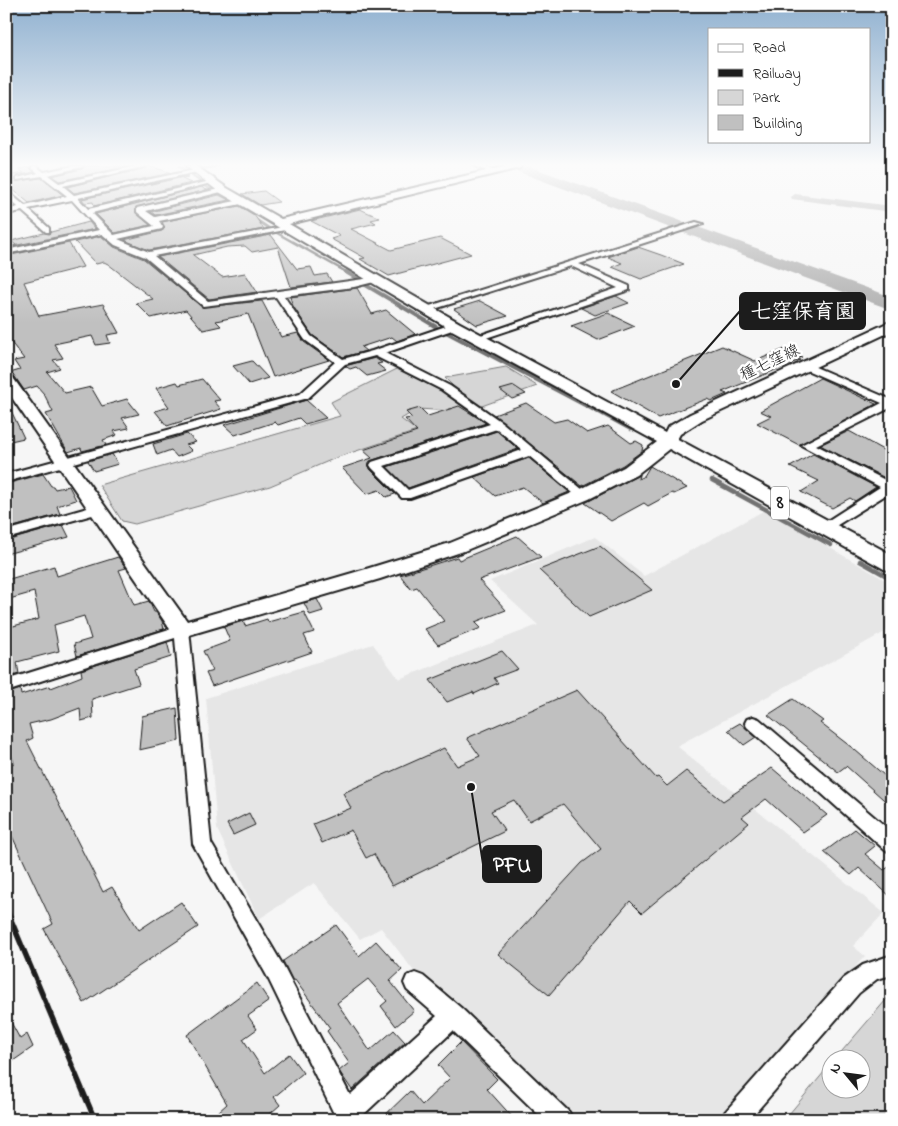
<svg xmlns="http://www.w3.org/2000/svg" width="898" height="1126" viewBox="0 0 898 1126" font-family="'Indie Flower','Klee One',sans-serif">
<rect width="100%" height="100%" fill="#f6f6f6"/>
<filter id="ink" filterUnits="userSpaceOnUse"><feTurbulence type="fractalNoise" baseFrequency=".02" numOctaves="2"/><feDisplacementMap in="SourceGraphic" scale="10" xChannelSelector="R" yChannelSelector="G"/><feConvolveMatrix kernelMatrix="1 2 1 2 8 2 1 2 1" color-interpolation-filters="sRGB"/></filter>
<g filter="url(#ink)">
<path fill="#e6e6e6" d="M765 510 892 584V628L677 746 884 913 853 946 865 956 718 1120H570L413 970 381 928 360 939 314 883 259 919 217 829 206 698 373 644 399 679 538 625 490 581 595 537 644 576Z"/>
<path fill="#d6d6d6" stroke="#797979" d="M506 367 537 386 479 407 451 411 418 409 401 419 417 431 338 457 270 486 135 524 122 521 99 485 340 416 331 402 397 369 444 392 455 388 445 378Z
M892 993V1120H784L830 1065V1088H860V1058H836Z"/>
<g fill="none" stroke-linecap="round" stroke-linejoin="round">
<path stroke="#727272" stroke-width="2.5" d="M179 166 186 171
M201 169 218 166
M188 173 201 182
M204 185 213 191
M216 193 229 202
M254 218 270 229
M277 233 348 273"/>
<path stroke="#727272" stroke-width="4" d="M346 272 361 281
M364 284 438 328
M446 332 598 412"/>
<path stroke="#727272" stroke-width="4.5" d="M596 410 631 429
M712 480 831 545
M860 561 892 579"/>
<path fill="#acacac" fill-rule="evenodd" d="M795 194 892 206V212L792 199 791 197Z"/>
<path fill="#acacac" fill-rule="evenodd" d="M509 166H528L892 297V310L511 169Z"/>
</g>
<path fill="#c0c0c0" stroke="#1c1c1c" d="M85 166H130L59 181 52 176 82 169Z
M149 166 172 173 74 193 67 187 147 168Z
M30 167 34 172 17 176 16 181 41 178 63 195 29 203 6 184V176L24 173 18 169Z
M184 177 188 178 182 179 191 183 94 206 93 202 85 203 82 199Z
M201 187 207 190 136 207V213L150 225 115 233 96 214Z
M264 191 279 202 260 205 242 194Z
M219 195 229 200 155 215 151 212Z
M239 206 254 215 264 229 149 250 124 240 162 231 165 228 162 222Z
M360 209 380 218 371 220 376 223 351 229 391 250 440 238 471 254 389 276 360 259 365 258 331 239 340 236 311 221Z
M89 222 95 229 8 247 16 245 11 241 44 233 49 234 51 232Z
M271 235 297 269 311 267 315 276 327 274 332 282 291 287 278 247 252 252 245 246 227 247 193 255 222 277 245 273 257 292 209 299 158 257Z
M101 236 114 247 144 259 202 307 262 301 281 337 298 333 304 342 329 360 273 377 248 314 216 321 221 326 203 330 186 310 151 318 136 303 153 299 108 264 104 262 96 264 75 242Z
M69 243 83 267 24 282 39 316 103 304 119 333 107 335 110 343 96 345 92 336 54 344 63 358 53 360 60 368 47 372 65 393 91 387 102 406 127 399 139 414 122 418 129 428 114 431 117 435 103 440 106 445 82 451 81 448 68 452 46 414 53 412 44 394 37 386 24 390 13 374 10 373 20 370 14 361 24 359 6 336V256Z
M638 247 661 255 684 264 641 279 612 267 622 263 608 257Z
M357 288 372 314 386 310 415 334 397 341 392 337 361 347 366 351 343 357 312 335 293 306 290 297Z
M616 296 629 303 595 315 581 308Z
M480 301 508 316 477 325 454 309Z
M608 313 635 326 598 340 571 326Z
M722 346 755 361 785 349 802 357 796 359 800 360 722 392 727 394 711 401 707 399 658 418 611 391Z
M375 358 382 363 377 364 386 371 367 376 356 367 350 369 345 366Z
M252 361 268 378 249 384 233 366Z
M820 378 876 404 799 445 757 423 771 416 760 411Z
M202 379 220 400 214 401 221 409 167 426 155 411 169 407 156 388 177 382 179 385Z
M514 386 526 394 512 399 500 390Z
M6 400 24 438 6 442Z
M306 400 326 418 305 424 299 418 278 425 275 422 235 435 224 425Z
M526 403 554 422 567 419 587 433 608 426 631 443 636 441 643 445 642 451 623 465 582 486 494 415Z
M459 406 486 423 370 461 368 464 370 469 395 494 386 497 379 490 367 494 342 468 372 458 363 450 417 432 405 419 412 418 406 412 420 408 428 416Z
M497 431 518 449 408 488 387 467Z
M849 431 892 455V479L889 480 820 445Z
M187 434 196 442 186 445 192 451 177 457 171 450 157 455 153 444Z
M112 454 118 464 94 471 88 461Z
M813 454 876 487 855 501 850 498 832 508 801 492 819 481 790 467Z
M529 458 569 492 543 503 523 487 495 496 474 477Z
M650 466 687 488 674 494 672 493 648 506 644 503 611 521 585 503 639 475 638 479 644 476Z
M43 474 51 486H53L55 489 69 486 76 500 57 506 60 514 6 529V484Z
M63 525 69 537 6 554V541Z
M517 536 541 557 479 580 506 610 475 622 481 628 438 645 425 629 444 621 417 587 411 589 400 575 457 557 459 560Z
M600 546 652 590 589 617 539 570Z
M118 557 126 568 119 570 134 605 149 601 154 612H156L162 621 164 629 77 656 74 644 91 639 84 616 54 625 59 651 17 662 19 674 6 678V628L39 619 34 592 6 600V580L54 566 57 576Z
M317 599 323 611 310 615 304 603Z
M304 612 314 632 304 635 312 652 212 686 206 673 213 671 203 651 230 641 224 627 243 621 245 626 267 619 268 622Z
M167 642 171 657 134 669 139 684 92 699 93 718 81 721 80 708 51 719 29 724 33 738 27 741 103 892 112 887 139 930 181 902 198 927 84 1003 44 929 53 924 6 823V766L14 763 6 737V694L20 689 21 695 50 686 51 688 82 676 81 670Z
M502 651 518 669 494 678 498 683 474 694 473 692 447 702 430 680Z
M577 690 656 778 658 777 667 786 686 771 723 801 772 768 827 815 803 832 766 799 742 817 749 823 642 913 630 901 549 995 498 954 582 863 601 849 563 804 529 821 514 800 491 811 505 831 392 886 374 854 366 858 351 830 322 843 313 824 351 808 343 793 444 748 457 766 480 756 467 738Z
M793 699 823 721 820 723 855 750 892 782V807L846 766 838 772 768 715Z
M177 708 179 741 139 750 142 716Z
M740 723 756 737 744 745 728 730Z
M249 813 255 825 233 835 227 824Z
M855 829 875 846 865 854 884 870 892 865V898L859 868 851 875 824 852Z
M336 925 359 956 376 941 402 970 390 981 414 1011 396 1026 381 1006 387 1001 368 979 337 1003 370 1051 394 1030 405 1042 352 1090 339 1071 349 1063 327 1031 330 1028 295 980 293 981 283 961Z
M257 983 269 1001 248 1016 257 1029 243 1039 265 1073 289 1054 303 1073 274 1097 280 1105 263 1120H209L227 1104 187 1035Z
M6 1013 20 1039 27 1034 33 1047 13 1061 6 1048Z
M461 1042 497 1079 487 1089 515 1120H380L410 1091 422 1105 450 1078 438 1065Z"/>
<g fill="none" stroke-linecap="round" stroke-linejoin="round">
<defs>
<path id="street" d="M32 166H36L44 172 73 166H83L82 167 48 175 59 183 137 166H147L63 186 74 195 199 169 200 170 197 172 78 198 88 209 215 180V182L92 213 114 235 154 226 137 212V208L223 188 226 190 225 191 146 211 155 217 246 199V203L159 221 163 227 162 229 118 239 149 252 288 226 289 228 285 230 154 256 208 301 378 277V281L354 287 284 296 311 336 343 359 372 351 452 324H458V328L385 353 450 386 503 423 589 495 583 499 579 498 529 456 410 498H402L372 468 370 465 372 462 490 424 442 390 375 356 345 364 308 398 6 482V474L300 394 335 362 305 340 276 297 203 306 145 257 115 245 102 234 6 254V250L99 230 72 200 28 209 49 228V232H46L22 211 6 214V210L18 207 6 196V190L25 206 67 196 42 176 17 180V178L38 173 32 168ZM497 429 522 450 408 490 384 466Z
M474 166H482L498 172 495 174Z
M696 222 703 224 579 264 629 286V290L480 340H474L472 338 618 288 571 266 428 311 425 312 420 309Z
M806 363 892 400V407L816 445 889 482 892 481V491L826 532 819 528 821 525 880 487 801 445 882 403 802 368 801 366Z
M98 505 103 506 104 509 103 512 6 539V531Z
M182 625 187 626 189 630 211 843 281 962 350 1095 437 1016 407 990 404 983 407 976 415 973 423 976 461 1008 569 1112 573 1120H544L453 1031 361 1117 362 1120H337L267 976 193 844 175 638 6 692V680Z
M753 717 759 719 892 832V852L885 850 747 727 745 723 747 719Z
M892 955V975L877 979 859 993 749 1120H721L725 1112 843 979 863 965Z"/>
<path id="secondary" d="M186 166H196L227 188 281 219 507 166H521L520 168 289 224 460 323 665 433 668 427 690 414 887 323 892 322V331L702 420 680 434 674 445 636 475 589 499 464 551 380 579 182 637 174 635 6 389V374L11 375 187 621 366 569 450 543 577 491 624 467 657 442 450 329 219 192Z"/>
<path id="primary" d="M668 436 674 437 892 555V571L884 569 662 445 659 441 662 437Z"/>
</defs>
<use href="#street" stroke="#1c1c1c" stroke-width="4"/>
<use href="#secondary" stroke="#1c1c1c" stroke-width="4"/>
<use href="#primary" stroke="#1c1c1c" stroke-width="4"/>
<use href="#street" fill="#fff" fill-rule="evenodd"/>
<use href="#secondary" fill="#fff" fill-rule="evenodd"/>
<use href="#primary" fill="#fff" fill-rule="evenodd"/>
<path stroke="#1c1c1c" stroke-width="5.5" d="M6 908 95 1120"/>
</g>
</g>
<linearGradient id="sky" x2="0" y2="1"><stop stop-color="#90b1d0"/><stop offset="0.51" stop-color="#fbfbfb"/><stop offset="1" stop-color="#fbfbfb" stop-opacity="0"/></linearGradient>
<rect width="898" height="323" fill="url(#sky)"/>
<g text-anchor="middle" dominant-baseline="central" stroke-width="5" stroke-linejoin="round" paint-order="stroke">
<g font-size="16" fill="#1c1c1c" stroke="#fff">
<text transform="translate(770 363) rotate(-25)">種七窪線</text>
</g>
<rect fill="#fff" stroke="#606060" stroke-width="1" x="771" y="486.5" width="18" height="33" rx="4"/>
<g font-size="19" font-weight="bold" fill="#1c1c1c">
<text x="780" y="503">8</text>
</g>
</g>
<path fill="none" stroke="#1c1c1c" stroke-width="2" d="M676 384L740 311M471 787L483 864"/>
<g fill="#1c1c1c" stroke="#fff" stroke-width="2">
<circle cx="676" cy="384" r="5"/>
<circle cx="471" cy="787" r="5"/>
</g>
<g fill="#1c1c1c" stroke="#1c1c1c" stroke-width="2">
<rect x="740" y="293" width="125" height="36" rx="5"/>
<rect x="483" y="846" width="58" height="36" rx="5"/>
</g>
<g font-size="21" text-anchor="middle" font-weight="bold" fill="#fff">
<text x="803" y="318">七窪保育園</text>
<text x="512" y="872">PFU</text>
</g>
<rect width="898" height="1126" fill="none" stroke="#fff" stroke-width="25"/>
<rect x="12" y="12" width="873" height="1101" fill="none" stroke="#1c1c1c" stroke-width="2" filter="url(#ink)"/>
<rect x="708" y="28" width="162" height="115" fill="#ffffff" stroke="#a4a4a4"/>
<rect x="718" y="44" width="25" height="8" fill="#ffffff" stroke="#a4a4a4"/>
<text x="753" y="52" font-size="15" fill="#1c1c1c">Road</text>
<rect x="718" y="69" width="25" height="8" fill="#1c1c1c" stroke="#a4a4a4"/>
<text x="753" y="78" font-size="15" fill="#1c1c1c">Railway</text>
<rect x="718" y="90" width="25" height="15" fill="#d6d6d6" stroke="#a4a4a4"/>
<text x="753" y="102" font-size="15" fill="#1c1c1c">Park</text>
<rect x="718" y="115" width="25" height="15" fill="#c0c0c0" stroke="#a4a4a4"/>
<text x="753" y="128" font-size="15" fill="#1c1c1c">Building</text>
<g transform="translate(846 1074) rotate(299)"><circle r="24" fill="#ffffff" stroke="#a4a4a4"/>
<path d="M0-4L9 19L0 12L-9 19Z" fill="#1c1c1c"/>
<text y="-8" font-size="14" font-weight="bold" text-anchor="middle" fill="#1c1c1c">N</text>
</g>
</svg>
